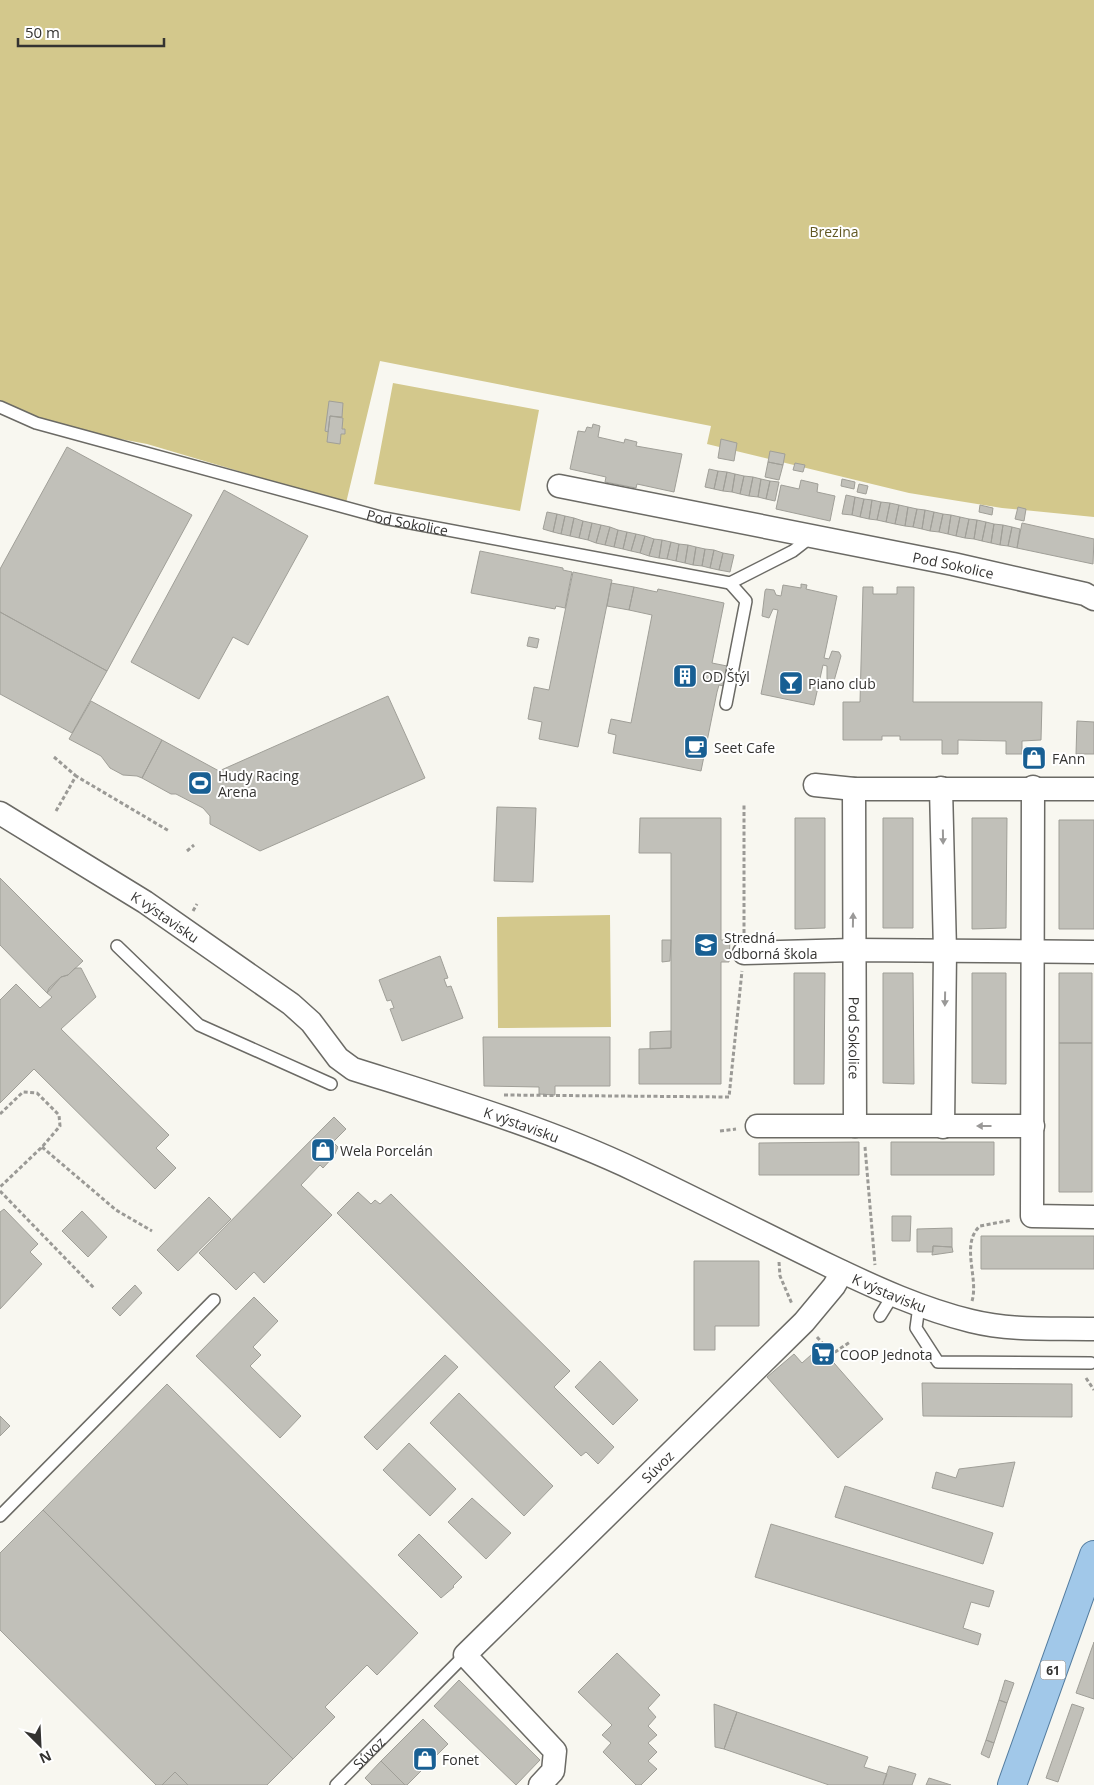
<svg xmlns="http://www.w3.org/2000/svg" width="1094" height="1785" viewBox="0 0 1094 1785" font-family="'Open Sans',sans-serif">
<rect width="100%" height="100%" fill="#f8f7f0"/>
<path fill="#d3c88c" d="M0 0H1094V517L1002 508 909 493 707 444 711 426 380 361 346 503 147 444 36 423 0 402Z
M393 383 539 410 520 511 374 484Z
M610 915 611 1027 498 1028 497 917Z"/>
<path fill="#c1c0b9" stroke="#a09f98" d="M329 401 343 403 342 417 330 416 328 432 325 431Z
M330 416 343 418 342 429H345V434H341L340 444 327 442Z
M593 424 600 426 598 437 624 443 625 439 637 442 636 446 682 454 674 492 637 484 636 488 605 482 606 477 570 469 578 431 585 432 587 427 592 428Z
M721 439 737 443 734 461 718 458Z
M67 447 192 515 107 671 0 612V569Z
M770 451 785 454 783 465 768 462Z
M768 462 783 465 779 480 765 477Z
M795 463 805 465 803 472 793 470Z
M709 469 718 471 714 489 705 487Z
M718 471 727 472 723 491 714 489Z
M727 472 735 474 732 492 723 491Z
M735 474 744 476 740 494 732 492Z
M744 476 753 477 749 496 740 494Z
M753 477 761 479 758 497 749 496Z
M761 479 770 481 766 499 758 497Z
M842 479 855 482 854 489 841 486Z
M801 480 818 484 817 492 835 496 830 521 776 509 781 485 799 489Z
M770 481 779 482 775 501 766 499Z
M859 484 868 486 866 494 857 492Z
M224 490 308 536 248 645 233 637 199 699 131 662Z
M846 495 855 497 852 515 842 514Z
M855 497 864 499 860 517 852 515Z
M864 499 872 500 869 519 860 517Z
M872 500 881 502 877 520 869 519Z
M881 502 890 503 886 522 877 520Z
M890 503 899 505 895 524 886 522Z
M899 505 908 507 905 526 895 524Z
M980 505 993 508 992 515 979 512Z
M908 507 917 509 913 527 905 526Z
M1018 507 1026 509 1024 521 1015 519Z
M917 509 925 510 922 529 913 527Z
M925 510 934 512 930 531 922 529Z
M547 512 557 514 553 532 543 529Z
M934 512 943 514 939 532 930 531Z
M557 514 565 516 561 534 553 532Z
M943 514 951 515 948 534 939 532Z
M951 515 960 517 956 536 948 534Z
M565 516 574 518 570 536 561 534Z
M960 517 969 519 965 538 956 536Z
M574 518 583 521 579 538 570 536Z
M969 519 977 520 974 539 965 538Z
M977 520 986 522 982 541 974 539Z
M583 521 592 523 588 540 579 538Z
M986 522 994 524 991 543 982 541Z
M592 523 601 525 596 543 588 540Z
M1022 523 1094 539 1093 564 1017 548Z
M994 524 1003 525 1000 545 991 543Z
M601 525 610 527 605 545 596 543Z
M1003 525 1012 527 1008 546 1000 545Z
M610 527 618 530 614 547 605 545Z
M1012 527 1020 529 1017 548 1008 546Z
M618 530 627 532 623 549 614 547Z
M627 532 636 534 631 551 623 549Z
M636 534 645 536 640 553 631 551Z
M645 536 654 539 649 556 640 553Z
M654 539 662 540 659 558 649 556Z
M662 540 671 542 667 559 659 558Z
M671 542 679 544 676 561 667 559Z
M679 544 688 545 685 563 676 561Z
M688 545 696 547 693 565 685 563Z
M696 547 705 549 702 566 693 565Z
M705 549 714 550 710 568 702 566Z
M714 550 723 553 719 570 710 568Z
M480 551 563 568V570L572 572 565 608 556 606 555 609 471 593Z
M723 553 734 555 730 572 719 570Z
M573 572 612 580 578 747 539 739 542 722 528 719 534 687 549 690Z
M611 583 634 587 629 610 607 606Z
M801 584 807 585 806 589 837 596 824 658 829 659 832 651 839 652 841 656 834 681 827 679V666L823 665 814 705 761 694 778 610 773 609 769 618 762 616 765 591 766 589 774 590 776 595 781 596 783 585 801 588Z
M634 587 657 592 658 589 724 603 712 663 732 667 728 687 719 685 717 692 701 771 613 753 616 735 608 733 611 719 631 723 652 615 629 610Z
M863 587H873V594H897V587H914L913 702H1042L1041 740 1022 741V754H1006V741L958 740V754H942V740H900V736H882V740H843V702H860Z
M0 612 107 671 72 733 0 694Z
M529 637 539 639 537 648 527 646Z
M388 696 425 778 260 851 210 824V816L203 808 176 794H171L142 778 162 740 219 771Z
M91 701 162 740 142 778 137 776 123 775 110 768 101 756 69 739Z
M1077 721 1094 722V754H1076Z
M497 807 536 808 533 882 494 881Z
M640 818H721V940H730L729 962H721V1084H639V1049L671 1048V853H639Z
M795 818H825V928L795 929Z
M883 818H913V928H883Z
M972 818H1007L1006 928 972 929Z
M1059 820H1094V929H1059Z
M0 878 83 961 68 975 61 977 47 993 0 945Z
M662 940H671L670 961 662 962Z
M440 956 448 978 444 979 447 987 451 986 463 1018 402 1041 390 1009 394 1008 391 1000 387 1001 379 980Z
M75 968H81L96 997 61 1029 169 1135 156 1148 176 1168 155 1189 34 1069 0 1103V1000L16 984 40 1008 52 997 47 993 49 988 61 977 68 975Z
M794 973H825L824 1084H794Z
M883 973H913L914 1084 883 1083Z
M972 973H1006V1084L972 1083Z
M1059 973H1092V1043H1059Z
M671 1031V1048L650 1049V1032Z
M483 1037H610V1086H555V1095L539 1094V1087L484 1086Z
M1059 1043H1092V1192H1059Z
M334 1117 346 1129 333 1142 338 1147 334 1156 323 1168 320 1165 301 1185 332 1215 264 1283 254 1272 236 1290 199 1253Z
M859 1142V1175H759V1143Z
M891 1142H994V1175H891Z
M358 1192 371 1204 375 1200 380 1204 391 1194 570 1371 554 1387 614 1447 598 1464 586 1452 581 1456 337 1213Z
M209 1197 231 1219 178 1271 157 1250Z
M4 1209 38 1244 30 1252 42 1264 0 1309V1212Z
M82 1211 107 1237 88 1257 62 1231Z
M892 1216H911L910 1241H892Z
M952 1228V1247L933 1246V1252H917V1229Z
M981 1236H1094V1269H981Z
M933 1246 952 1247 953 1252 932 1255Z
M694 1261H759V1326H715V1350H694Z
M135 1285 142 1293 120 1316 112 1308Z
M254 1297 278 1321 253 1347 261 1355 250 1366 301 1416 280 1438 196 1356Z
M820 1347 883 1419 838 1458 767 1377 794 1354 802 1363Z
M445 1355 458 1367 377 1450 364 1437Z
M600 1361 638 1400 613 1425 575 1387Z
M922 1383 1072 1384V1417L923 1416Z
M167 1384 418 1633 377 1675 367 1665 325 1707 335 1717 293 1759 43 1510Z
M459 1393 553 1486 524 1516 430 1423Z
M0 1416 10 1426 0 1436Z
M409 1443 456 1489 430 1516 383 1470Z
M1015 1462 1003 1507 932 1488 936 1472 956 1478 959 1469Z
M845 1486 993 1533 983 1564 835 1517Z
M472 1498 511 1533 486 1559 448 1522Z
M43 1510 293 1759 267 1785H188L175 1772 162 1785H156L0 1630V1553Z
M771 1524 994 1591 989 1607 971 1602 963 1628 981 1634 978 1645 755 1577Z
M419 1534 462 1577 453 1586 454 1587 441 1598 398 1555Z
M1094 1642V1699L1076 1693Z
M617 1653 660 1695 648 1708 656 1717 648 1726 657 1735 648 1743 657 1752 648 1761 657 1769 641 1785H636L603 1752 611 1743 602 1735 612 1725 578 1692Z
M459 1680 540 1760 516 1785 434 1706Z
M1005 1680 1014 1683 1007 1703 999 1700Z
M999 1700 1007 1703 994 1743 986 1740Z
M714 1704 737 1712 724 1749 715 1747Z
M1072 1704 1084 1708 1058 1782 1046 1778Z
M737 1712 868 1757 864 1767 887 1774 883 1785H829L724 1749Z
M423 1719 448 1744 407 1785H405L381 1761Z
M986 1740 994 1743 989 1758 981 1754Z
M381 1761 405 1785H372L365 1778Z
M889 1766 916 1774 912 1785H883Z
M175 1772 188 1785H162Z
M929 1778 951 1785H926Z"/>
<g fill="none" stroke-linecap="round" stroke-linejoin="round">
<defs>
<g id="service">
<path id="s1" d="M0 407 36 423 384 518 730 583 793 551 811 537"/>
<path d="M726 704 746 601 730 583"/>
<path d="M117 946 199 1025 331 1084"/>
<path d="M919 1306 916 1328 938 1362 1091 1363"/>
<path d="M880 1316 893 1295"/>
<path d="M0 1516 214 1300"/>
<path id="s2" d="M336 1785 465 1655"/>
</g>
<g id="minor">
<path id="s3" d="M559 486 953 564 1085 594 1094 599"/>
<path d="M815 785 854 789H1094"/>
<path d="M1033 787 1032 1216 1094 1217"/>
<path d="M941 788 945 951 943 1127"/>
<path id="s4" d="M854 789 855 1126"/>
<path id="s5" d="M0 813 145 902 291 1004 311 1022 338 1058 353 1069C448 1099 547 1128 637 1171 702 1202 766 1235 830 1266 876 1288 922 1309 971 1321 1011 1331 1053 1328 1094 1329"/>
<path d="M744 953 853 950 1094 952"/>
<path d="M757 1126H1033"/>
<path id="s6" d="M540 1785 553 1771 555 1751 465 1655 804 1322 834 1286 842 1272"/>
</g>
<path id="primary" d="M1012 1785 1094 1555"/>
</defs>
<use href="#service" stroke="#6b6a65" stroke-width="14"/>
<use href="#minor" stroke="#6b6a65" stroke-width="25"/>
<use href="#primary" stroke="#537c9f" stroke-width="30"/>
<path stroke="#9b9a96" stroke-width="3" stroke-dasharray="4 2.5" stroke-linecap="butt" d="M54 757 76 776
M56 811 76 776 169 831
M187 851 194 845
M193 911 197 904
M744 933V803
M504 1095 729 1097 742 971
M0 1114 23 1092 37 1093 59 1115 60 1126 42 1147 0 1187
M720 1131 736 1129
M42 1147 116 1210 152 1231
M865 1147 875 1265
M0 1191 94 1288
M779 1262 780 1276 792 1304
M972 1301C979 1278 960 1244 980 1226L1012 1220
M817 1337 832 1354 850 1342
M1086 1378 1094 1390"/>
<use href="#service" stroke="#fff" stroke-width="11"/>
<use href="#minor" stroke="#fff" stroke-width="22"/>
<use href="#primary" stroke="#a1c8e9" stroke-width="28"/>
</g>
<defs><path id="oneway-solid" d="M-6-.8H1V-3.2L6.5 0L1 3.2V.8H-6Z" transform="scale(1.25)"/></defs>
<g fill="#9a9998">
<use href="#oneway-solid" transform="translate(943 837) rotate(89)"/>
<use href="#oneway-solid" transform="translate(853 920) rotate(-89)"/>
<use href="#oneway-solid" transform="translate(945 999) rotate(91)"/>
<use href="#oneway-solid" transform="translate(984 1126) rotate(180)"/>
</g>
<defs>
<symbol id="building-square" viewBox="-11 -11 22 22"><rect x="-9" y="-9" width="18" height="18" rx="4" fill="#185f93" stroke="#fff"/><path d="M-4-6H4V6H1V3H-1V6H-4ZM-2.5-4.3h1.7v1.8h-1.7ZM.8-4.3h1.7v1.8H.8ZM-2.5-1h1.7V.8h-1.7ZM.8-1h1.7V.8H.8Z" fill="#fff"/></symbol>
<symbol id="bar-square" viewBox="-11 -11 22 22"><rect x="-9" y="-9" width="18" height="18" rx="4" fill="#185f93" stroke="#fff"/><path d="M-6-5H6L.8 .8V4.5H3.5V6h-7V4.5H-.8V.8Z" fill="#fff"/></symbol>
<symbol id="cafe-square" viewBox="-11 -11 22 22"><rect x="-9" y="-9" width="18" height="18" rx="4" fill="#185f93" stroke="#fff"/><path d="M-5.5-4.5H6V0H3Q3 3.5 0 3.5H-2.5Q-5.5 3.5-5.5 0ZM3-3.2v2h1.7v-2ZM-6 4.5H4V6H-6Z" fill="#fff"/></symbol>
<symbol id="shop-square" viewBox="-11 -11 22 22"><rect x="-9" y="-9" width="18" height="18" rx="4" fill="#185f93" stroke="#fff"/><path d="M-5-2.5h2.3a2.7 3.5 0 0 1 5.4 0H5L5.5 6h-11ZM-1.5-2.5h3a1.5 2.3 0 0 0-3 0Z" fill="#fff"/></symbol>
<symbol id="stadium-square" viewBox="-11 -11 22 22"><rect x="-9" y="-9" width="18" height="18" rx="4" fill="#185f93" stroke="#fff"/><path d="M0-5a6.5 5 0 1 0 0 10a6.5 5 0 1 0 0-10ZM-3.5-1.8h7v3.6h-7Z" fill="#fff"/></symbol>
<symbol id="school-square" viewBox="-11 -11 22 22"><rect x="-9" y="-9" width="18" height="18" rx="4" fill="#185f93" stroke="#fff"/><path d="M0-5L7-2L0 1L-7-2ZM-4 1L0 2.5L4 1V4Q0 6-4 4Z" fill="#fff"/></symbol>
<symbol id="supermarket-square" viewBox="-11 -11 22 22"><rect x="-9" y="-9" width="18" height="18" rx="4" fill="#185f93" stroke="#fff"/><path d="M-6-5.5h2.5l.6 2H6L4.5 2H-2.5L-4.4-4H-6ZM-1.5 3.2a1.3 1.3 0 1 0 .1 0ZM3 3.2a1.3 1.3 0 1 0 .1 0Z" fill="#fff"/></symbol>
</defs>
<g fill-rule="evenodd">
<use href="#building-square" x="671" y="662" width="28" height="28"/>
<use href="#bar-square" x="777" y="669" width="28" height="28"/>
<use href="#cafe-square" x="682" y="733" width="28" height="28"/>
<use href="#shop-square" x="1020" y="744" width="28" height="28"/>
<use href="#stadium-square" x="186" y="769" width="28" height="28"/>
<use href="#school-square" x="692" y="931" width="28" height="28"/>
<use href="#shop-square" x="309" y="1136" width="28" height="28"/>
<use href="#supermarket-square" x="809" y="1340" width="28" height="28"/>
<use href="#shop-square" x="411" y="1745" width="28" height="28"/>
</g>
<g text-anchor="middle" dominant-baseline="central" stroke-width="4" stroke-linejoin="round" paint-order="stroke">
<rect fill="#fff" stroke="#71706f" stroke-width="1" x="1040.5" y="1660.5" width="25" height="19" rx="4"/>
<g font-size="12" font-weight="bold" fill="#343331">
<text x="1053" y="1670">61</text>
</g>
<g font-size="14" fill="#625822" stroke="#fff">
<text x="834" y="231">Brezina</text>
</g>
<g font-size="14" fill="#343331" stroke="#fff">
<text stroke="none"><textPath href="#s1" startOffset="424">Pod Sokolice</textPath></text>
<text stroke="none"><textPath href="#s3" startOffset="402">Pod Sokolice</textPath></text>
<text stroke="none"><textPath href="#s5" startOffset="195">K výstavisku</textPath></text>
<text stroke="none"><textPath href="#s4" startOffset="249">Pod Sokolice</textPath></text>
<text stroke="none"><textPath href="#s5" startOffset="616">K výstavisku</textPath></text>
<text stroke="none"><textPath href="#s5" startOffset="1021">K výstavisku</textPath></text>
<text stroke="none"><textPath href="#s6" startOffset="440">Súvoz</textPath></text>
<text stroke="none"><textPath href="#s2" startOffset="46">Súvoz</textPath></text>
</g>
<g font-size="14" fill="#343331" stroke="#fff" text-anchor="start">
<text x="702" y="676">OD Štýl</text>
<text x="808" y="683">Piano club</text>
<text x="714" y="747">Seet Cafe</text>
<text x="1052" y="758">FAnn</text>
<text x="218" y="775">Hudy Racing<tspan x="218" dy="16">Arena</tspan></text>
<text x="724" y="937">Stredná<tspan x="724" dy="16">odborná škola</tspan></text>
<text x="340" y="1150">Wela Porcelán</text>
<text x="840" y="1354">COOP Jednota</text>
<text x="442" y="1759">Fonet</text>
</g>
</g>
<g transform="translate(40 1745) rotate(156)" stroke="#ffffff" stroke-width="4" paint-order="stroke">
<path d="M0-4L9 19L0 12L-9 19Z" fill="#343331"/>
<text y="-8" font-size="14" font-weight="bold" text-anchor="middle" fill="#343331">N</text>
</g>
<path d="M18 38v8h146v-8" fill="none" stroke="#343331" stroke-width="2.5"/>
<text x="25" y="38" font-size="15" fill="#343331" stroke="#ffffff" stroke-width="4" paint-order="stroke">50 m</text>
</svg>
